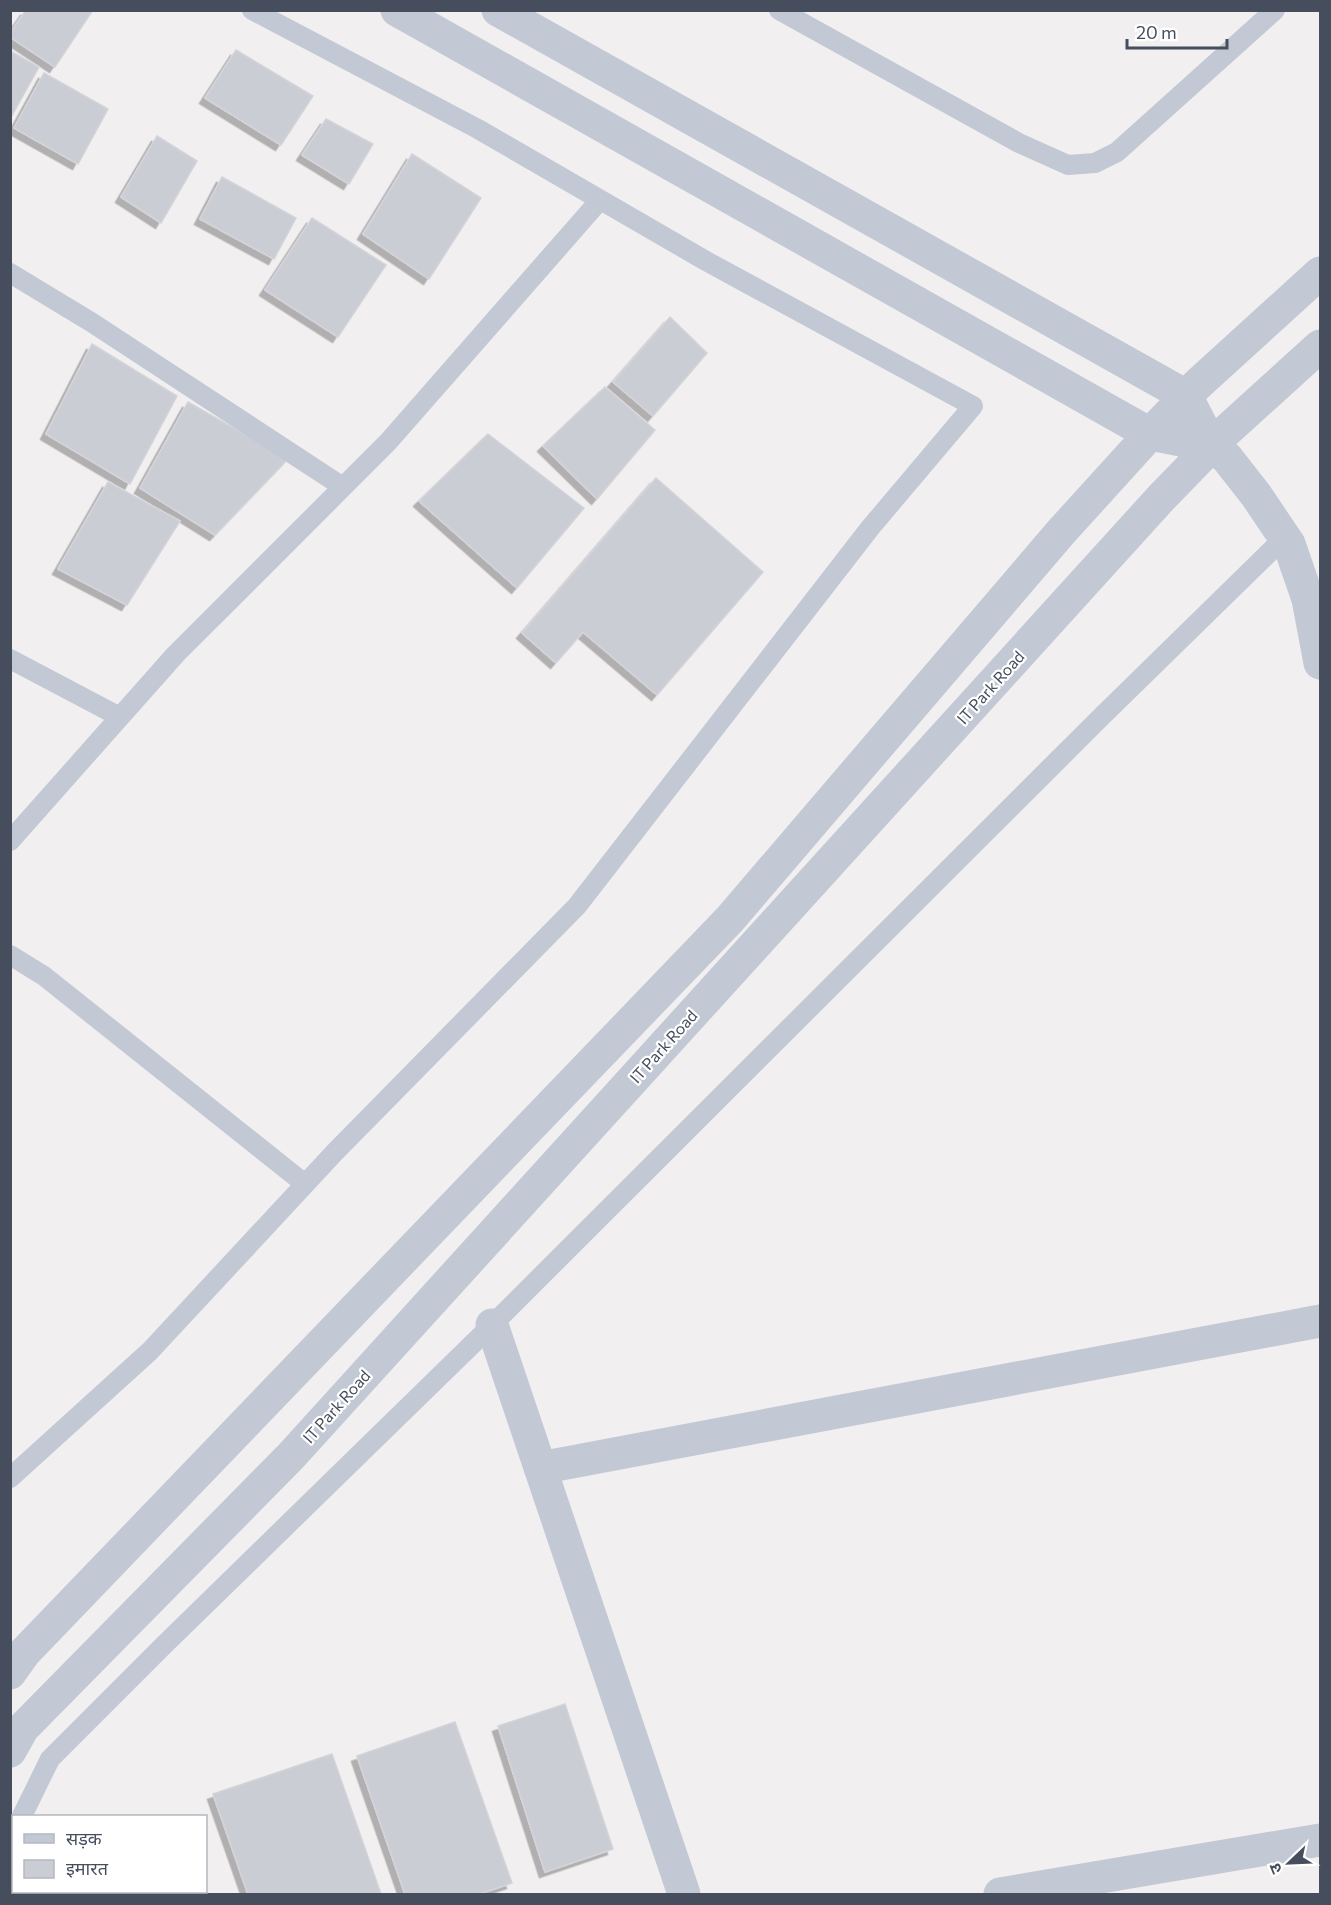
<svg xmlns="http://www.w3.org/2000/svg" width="1331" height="1905" viewBox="0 0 1331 1905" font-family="Commissioner,'Noto Sans Devanagari',sans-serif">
<defs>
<filter id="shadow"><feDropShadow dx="-5.5" dy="5.5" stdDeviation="0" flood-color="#0004"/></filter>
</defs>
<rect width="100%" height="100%" fill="#f1efef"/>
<path fill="#cbcdd4" stroke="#d3d3da" stroke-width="1.5" filter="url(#shadow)" d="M26 10H93L55 67 10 37V33Z
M236 50 313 96 281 145 205 98Z
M10 51 39 67 10 119Z
M44 73 108 109 78 164 14 128Z
M326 119 373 144 349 184 302 155Z
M157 136 197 161 161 223 121 197Z
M412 154 481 198 429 279 363 234Z
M222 177 296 218 274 259 200 219Z
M312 218 386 265 338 337 265 290Z
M670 317 707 353 653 416 613 382Z
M92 344 177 396 130 484 46 434Z
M605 387 655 430 597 499 543 446Z
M188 402 288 459 215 535 140 488Z
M488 434 584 508 517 588 419 501Z
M656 478 763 572 657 695 583 632 556 663 522 633Z
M108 482 180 521 127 605 58 569Z
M565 1704 613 1849 545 1872 498 1726Z
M455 1722 512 1883 479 1894H405L357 1756Z
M332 1754 381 1894H248L213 1794Z"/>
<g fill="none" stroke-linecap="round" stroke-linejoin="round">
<path stroke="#c2c8d4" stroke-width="20" d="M779 10 1019 143 1068 165 1095 163 1117 152 1275 10
M10 273 91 322 343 487
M10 659 120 717
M10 841 175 655 388 442 600 200
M10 955 44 976 305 1184
M10 1478 150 1351 335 1152 577 906 870 528 973 406 706 261 478 129 252 10
M22 1816 50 1759 164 1645 492 1325 1100 718 1285 537
M10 1841 14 1834"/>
<path stroke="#c2c8d4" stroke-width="33" d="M492 1325 684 1894
M540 1468 1320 1321
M1000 1894 1320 1840"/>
<path stroke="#c2c8d4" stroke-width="33" d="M397 10 1150 434 1212 446
M498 10 1186 396 1212 446 1227 458 1256 495 1289 544 1308 599 1320 663
M10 1673 25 1652 730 919 1061 532 1150 434 1198 384 1320 273
M10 1751 23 1728 291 1456 1161 498 1223 434 1320 346"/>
</g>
<g text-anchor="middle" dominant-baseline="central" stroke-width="4.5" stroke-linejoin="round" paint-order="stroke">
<g font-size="16" fill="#464e5d" stroke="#fff">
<text transform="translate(990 687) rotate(-48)">IT Park Road</text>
<text transform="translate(663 1046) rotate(-48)">IT Park Road</text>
<text transform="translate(336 1406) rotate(-48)">IT Park Road</text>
</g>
</g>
<rect width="1331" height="1905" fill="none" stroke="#464e5d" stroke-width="24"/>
<rect x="12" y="1815" width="195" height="78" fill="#ffffff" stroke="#b5b8be" stroke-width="1.5"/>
<rect x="24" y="1834" width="30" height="9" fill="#c2c8d4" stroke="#b5b8be" stroke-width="1.5"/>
<text x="66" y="1845" font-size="18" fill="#464e5d">सड़क</text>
<rect x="24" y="1860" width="30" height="18" fill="#cbcdd4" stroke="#b5b8be" stroke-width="1.5"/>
<text x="66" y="1875" font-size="18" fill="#464e5d">इमारत</text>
<g transform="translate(1289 1863) rotate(247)" stroke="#ffffff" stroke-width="4.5" paint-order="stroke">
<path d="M0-4.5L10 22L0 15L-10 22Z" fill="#464e5d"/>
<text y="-9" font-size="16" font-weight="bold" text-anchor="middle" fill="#464e5d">उ</text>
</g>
<path d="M1127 39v9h100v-9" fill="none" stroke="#464e5d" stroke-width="3"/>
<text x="1136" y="39" font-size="18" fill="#464e5d" stroke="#ffffff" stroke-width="4.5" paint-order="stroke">20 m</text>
</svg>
